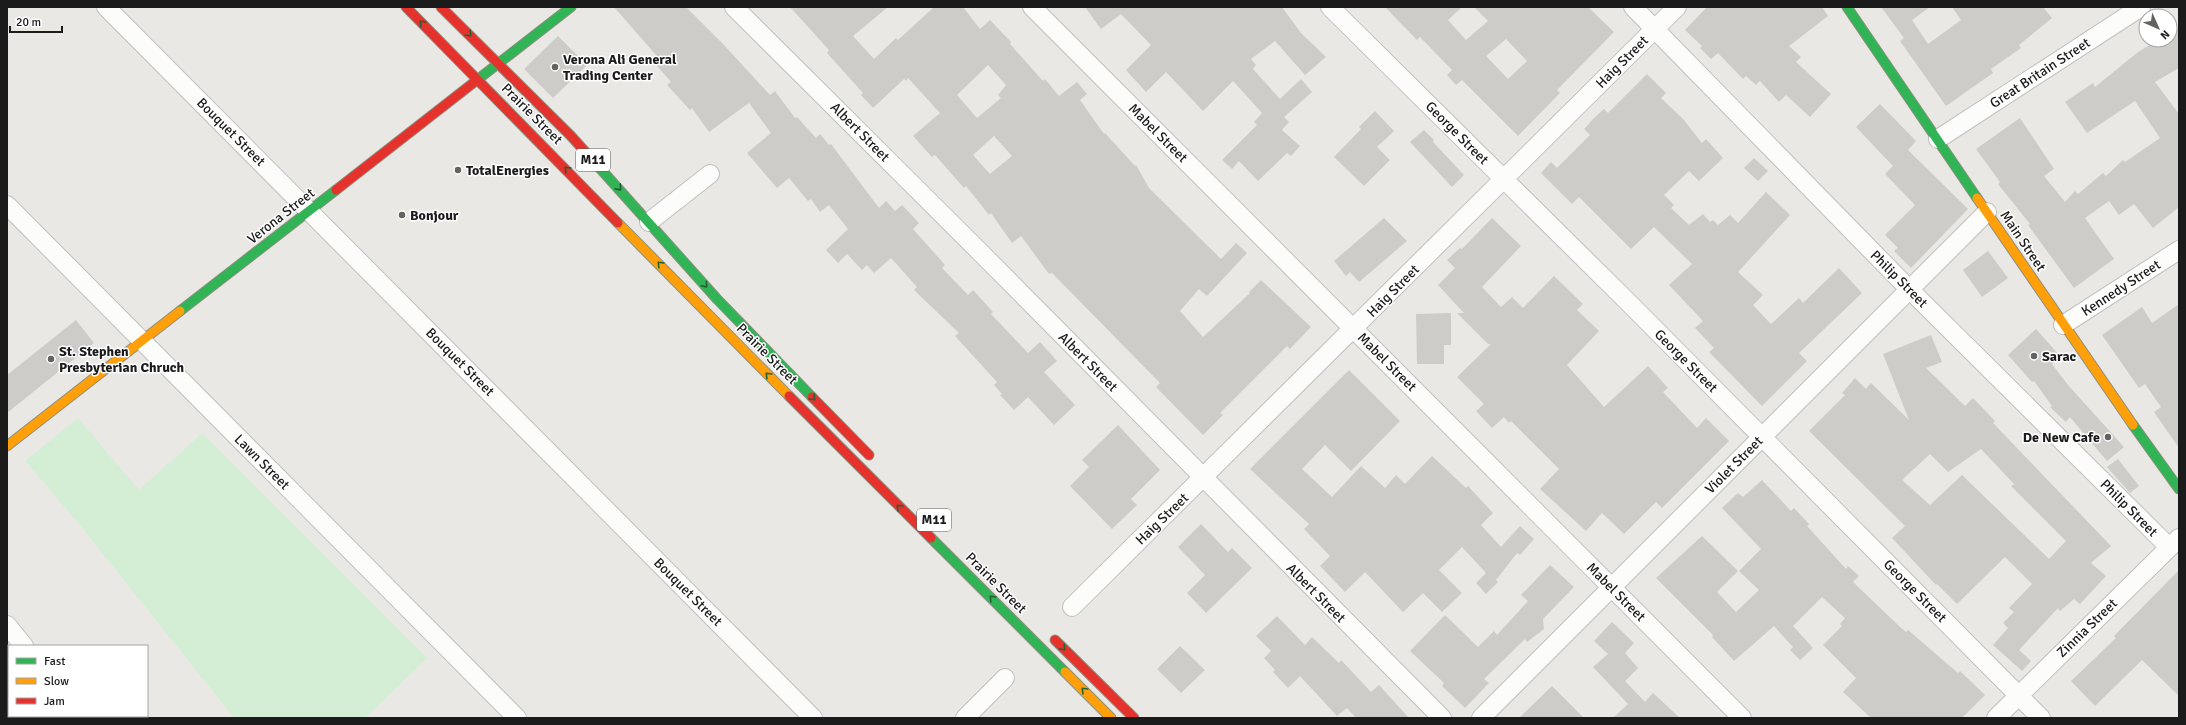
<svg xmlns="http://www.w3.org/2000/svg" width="2186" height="725" viewBox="0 0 2186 725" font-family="Signika,sans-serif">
<rect width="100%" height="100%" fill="#e9e8e4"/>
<path fill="#d4eed6" d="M78 418 139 490 202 433 427 658 365 718H234L74 518 25 461Z"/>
<path fill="#ceccc9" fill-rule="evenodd" d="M614 7H686L724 45 770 95 775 91 795 118 797 117 816 138 820 134 829 145 831 144 879 208 886 201 895 211 902 205 919 223 913 229 945 265 942 268 968 295 973 290 993 312 991 314 1028 353 1040 342 1057 361 1044 372 1075 405 1054 425 1028 397 1014 410 1000 395 1002 394 994 385 997 382 955 336 959 333 914 290 917 287 891 258 874 273 867 265 862 270 847 254 838 263 826 250 848 229 829 205 820 212 811 199 808 201 789 178 777 188 747 153 771 133 749 103 709 132 692 108 690 110 667 85 671 82 651 59 656 55Z
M790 7H888L853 36 874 59 896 38 898 40 934 7H963L980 29 990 20 1011 42 1010 44 1043 81 1045 79 1059 96 1077 82 1087 94 1080 100 1104 134 1105 133 1135 166 1136 165 1149 188 1221 259 1236 243 1247 253 1207 296 1199 289 1180 311 1203 337 1250 293 1249 292 1261 280 1311 327 1290 349 1287 346 1220 413 1223 415 1203 435 1156 387 1160 383 1052 273 1049 274 1021 236 1012 243 991 213 989 215 966 186 964 188 935 155 932 157 913 136 940 113 908 78 906 81 904 79 873 108 861 95 863 93 827 53 829 50ZM988 65 1006 85 998 95 1001 98 977 118 957 95ZM994 136 1012 156 990 174 973 155Z
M1085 7H1282L1301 33 1326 57 1305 75 1275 41 1251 59 1256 65 1253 69 1280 99 1301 79 1312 92 1284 117 1289 122 1282 130 1300 146 1291 156 1287 153 1258 181 1239 161 1232 169 1222 160 1257 125 1254 122 1262 113 1233 81 1203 111 1166 72 1146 92 1126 70 1151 45 1121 14 1101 29Z
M1385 7H1462L1448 20 1466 40 1488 21 1474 7H1588L1614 32 1557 90 1560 93 1518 136 1462 80 1456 85 1447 75 1452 70 1420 37 1417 40ZM1506 39 1527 61 1508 79 1486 56Z
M1707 7H1822L1828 16 1789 46 1801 57 1796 62 1831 94 1810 117 1786 95 1779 102 1760 81 1756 85 1746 76 1743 79 1718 53 1711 59 1700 48 1702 46 1685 30Z
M1881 7H1930L1912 20 1928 44 1961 20 1952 7H2043L2052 18 2019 45 2021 48 1991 69 1993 73 1946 106 1900 41 1904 38Z
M2179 28V68L2155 82 2179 114V207L2153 228 2134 204 2119 215 2109 201 2085 218 2114 259 2074 288 2028 225 2030 224 1998 184 2000 182 1976 149 2020 118 2054 169 2044 176 2065 202 2075 191 2078 194 2103 173 2106 176 2123 160 2125 162 2160 138 2135 101 2087 133 2065 102 2093 83 2095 87 2138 52 2158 40H2170V36Z
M558 36 587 65 553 98 524 69Z
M1647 74 1666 93 1661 98 1683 119 1702 143 1706 139 1723 158 1699 181 1689 171 1664 195 1674 205 1671 208 1689 225 1703 214 1710 222 1713 220 1718 225 1730 215 1738 223 1766 192 1790 215 1738 272 1763 295 1753 305 1771 324 1799 298 1803 303 1839 268 1862 293 1799 353 1807 361 1762 406 1709 352 1714 348 1695 328 1703 321 1669 285 1692 264 1654 227 1631 249 1579 197 1572 204 1541 173 1551 162 1557 168 1590 135 1584 129 1594 118 1604 109 1608 113Z
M1880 104 1916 141 1908 150 1968 209 1911 268 1894 251 1898 248 1885 235 1915 205 1885 174 1893 166 1856 127Z
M1375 111 1394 131 1377 147 1390 160 1364 186 1334 157 1361 129 1359 127Z
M1424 130 1434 140 1433 142 1464 175 1452 187 1410 142Z
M1754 158 1768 171 1758 181 1744 168Z
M1384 218 1407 241 1359 282 1350 272 1346 276 1334 261Z
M1492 218 1521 246 1482 287 1501 307 1512 297 1523 308 1554 276 1583 304 1577 310 1599 331 1567 365 1604 407 1648 366 1668 388 1663 392 1697 428 1706 418 1729 441 1662 508 1656 502 1624 534 1602 513 1586 531 1540 489 1559 469 1511 421 1509 423 1504 417 1492 428 1476 411 1484 404 1457 377 1491 344H1488L1457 313H1464L1438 285 1455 268 1447 260 1460 248 1462 249Z
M1988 251 2008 278 1982 297 1963 270Z
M2179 304V448L2154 412 2161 407 2145 384 2139 388 2102 335 2142 307 2152 323Z
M1451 313V345H1444V364H1417L1416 314Z
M76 320 94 343 7 413V375Z
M2036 329 2060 356 2052 364 2068 385 2124 447 2107 461 2070 417 2066 422 2050 407 2052 406 2034 381 2032 382 2008 355Z
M1931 335 1942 362 1926 368 1965 406 1973 398 1995 421 1993 423 2111 546 2091 563 2106 576 2080 604 2074 599 2060 611 2058 608 2019 650 2031 661 2022 671 1993 645 2008 628 2003 623 2014 612 2009 608 2032 584 2005 557 1957 604 1937 584 1936 585 1892 538 1905 526 1809 431 1845 395 1842 393 1855 378 1866 389 1871 383 1909 420 1883 354ZM1981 449 2014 484 2011 486 2066 541 2049 559 1962 475 1930 505 1902 480 1930 454 1948 472Z
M1349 370 1400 421 1351 471 1325 445 1302 469 1332 497 1361 466 1385 488 1396 475 1405 484 1432 456 1466 488 1468 486 1493 513 1481 525 1501 547 1520 526 1534 539 1520 555 1517 553 1496 580 1498 582 1486 594 1476 583 1486 573 1462 547 1439 570 1462 593 1442 612 1423 593 1403 612 1365 572 1345 592 1320 566 1330 556 1304 529 1309 524 1250 469Z
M1118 425 1160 470 1131 499 1137 505 1112 529 1070 486 1089 467 1082 460Z
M2118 459 2139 486 2130 493 2107 467Z
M1762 480 1791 511 1794 508 1809 524 1807 526 1846 569 1848 566 1859 576 1853 582 1898 625 1906 632 1908 630 1958 673 1960 671 1985 695 1962 718H1871L1843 692 1856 678 1823 645 1842 626 1840 624 1845 618 1822 597 1793 626 1813 648 1800 660 1790 650 1793 647 1774 626 1734 661 1712 637 1713 635 1656 578 1702 536 1738 571 1717 592 1736 612 1759 590 1739 571 1761 549 1722 508 1738 493 1743 497Z
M1201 524 1228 552 1232 548 1252 568 1206 613 1187 593 1205 575 1178 547Z
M1550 565 1574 587 1543 619 1544 629 1527 642 1525 639 1484 679 1489 683 1465 708 1442 686 1444 683 1410 651 1445 615 1478 647 1494 631 1497 635 1528 601 1521 595Z
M2179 570V696L2142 660 2095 706 2071 681 2116 638 2114 636Z
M1277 616 1305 645 1312 637 1339 663 1341 660 1371 692 1379 685 1409 718H1356L1347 708 1337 716 1300 676 1288 688 1273 672 1275 670 1264 658 1271 651 1256 636Z
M1612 622 1634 643 1625 653 1638 668 1625 681 1645 702 1653 693 1680 718H1613L1628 704 1593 667 1608 654 1594 641Z
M1180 646 1205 670 1181 693 1157 669Z
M1552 686 1584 718H1519Z"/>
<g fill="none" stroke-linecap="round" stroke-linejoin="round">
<defs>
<path id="street" d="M106 7 813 718
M734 7 982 254 1442 718
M1032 7 1742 718
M1330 7 1630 304 2041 718
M1633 7 1910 290 2169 547
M1938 139 2141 7
M7 205 517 718
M649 222 710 174
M2063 325 2179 250
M1072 607 1677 7
M7 625 24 646
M78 716 80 718
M965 718 1005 678
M1481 718 1987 212
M1996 718 2179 538"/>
<path id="fast" d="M1847 7 1977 198
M477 80 571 7
M598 166 717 299 812 397
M180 311 336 190
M2133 425 2179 489
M931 538 1065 672"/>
<path id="slow" d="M1977 198 2133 425
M618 223 789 396
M7 446 180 311
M1065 672 1111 718"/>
<path id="jam" d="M406 7 618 223
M441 7 571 136 598 166
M336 190 477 80
M789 396 931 538
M812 397 869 455
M1055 640 1134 718"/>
</defs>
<use href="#street" stroke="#c0c0be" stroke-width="20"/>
<use href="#fast" stroke="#8e907f" stroke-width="11"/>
<use href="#slow" stroke="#8e907f" stroke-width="11"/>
<use href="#jam" stroke="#8e907f" stroke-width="11"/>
<use href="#street" stroke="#fcfcfb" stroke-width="18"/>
<use href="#fast" stroke="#30b455" stroke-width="9"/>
<use href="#slow" stroke="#ff9f0a" stroke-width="9"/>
<use href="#jam" stroke="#e5322d" stroke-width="9"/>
</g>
<defs><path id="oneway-chevron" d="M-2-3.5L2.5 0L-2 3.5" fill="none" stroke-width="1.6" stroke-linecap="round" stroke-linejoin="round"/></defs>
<g stroke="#246035">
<use href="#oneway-chevron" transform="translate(422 23) rotate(-135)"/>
<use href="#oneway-chevron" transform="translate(469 34) rotate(45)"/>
<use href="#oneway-chevron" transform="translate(567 169) rotate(-135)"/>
<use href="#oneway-chevron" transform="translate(619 188) rotate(48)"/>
<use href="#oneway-chevron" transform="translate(660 264) rotate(-134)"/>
<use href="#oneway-chevron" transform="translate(705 285) rotate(49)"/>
<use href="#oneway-chevron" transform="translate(768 375) rotate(-135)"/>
<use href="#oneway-chevron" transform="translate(813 398) rotate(45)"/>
<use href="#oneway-chevron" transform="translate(899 507) rotate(-135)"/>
<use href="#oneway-chevron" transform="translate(992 598) rotate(-135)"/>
<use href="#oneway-chevron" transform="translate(1063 648) rotate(45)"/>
<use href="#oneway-chevron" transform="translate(1084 690) rotate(-135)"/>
</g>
<g fill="#636361" stroke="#fff" stroke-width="1.5">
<circle cx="555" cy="67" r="4"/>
<circle cx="458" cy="170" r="4"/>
<circle cx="402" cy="215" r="4"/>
<circle cx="2034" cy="356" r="4"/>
<circle cx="51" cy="359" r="4"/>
<circle cx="2108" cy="437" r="4"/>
</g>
<g text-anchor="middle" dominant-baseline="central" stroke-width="3" stroke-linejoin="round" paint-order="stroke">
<g fill="#fff" stroke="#5f5f5f" stroke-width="1">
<rect x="576" y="149" width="34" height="22" rx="3"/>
<rect x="917" y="509" width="34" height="22" rx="3"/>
</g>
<g font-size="13" font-weight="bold" fill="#1b1b1b">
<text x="593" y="160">M11</text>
<text x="934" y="520">M11</text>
</g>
<g font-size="14" font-weight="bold" fill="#1b1b1b" stroke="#fff" text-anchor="start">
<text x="563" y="59">Verona Ali General<tspan x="563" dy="16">Trading Center</tspan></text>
<text x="466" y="170">TotalEnergies</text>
<text x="410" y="215">Bonjour</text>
<text x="59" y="351">St. Stephen<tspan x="59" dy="16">Presbyterian Chruch</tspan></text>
<text x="2042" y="356">Sarac</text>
<text x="2100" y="437" text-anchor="end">De New Cafe</text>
</g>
<g font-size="14" fill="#1b1b1b" stroke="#fff">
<text transform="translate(1622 62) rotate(-45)">Haig Street</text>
<text transform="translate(2040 73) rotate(-33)">Great Britain Street</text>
<text transform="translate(532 114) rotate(45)">Prairie Street</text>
<text transform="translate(231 132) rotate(45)">Bouquet Street</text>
<text transform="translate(860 132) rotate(45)">Albert Street</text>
<text transform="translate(1158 133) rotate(45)">Mabel Street</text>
<text transform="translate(1457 133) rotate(45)">George Street</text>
<text transform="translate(281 216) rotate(-38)">Verona Street</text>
<text transform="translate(2023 241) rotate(56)">Main Street</text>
<text transform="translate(1899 279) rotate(45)">Philip Street</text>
<text transform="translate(2121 288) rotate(-33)">Kennedy Street</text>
<text transform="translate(1393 291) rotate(-45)">Haig Street</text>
<text transform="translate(767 354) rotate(45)">Prairie Street</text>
<text transform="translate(1686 361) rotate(45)">George Street</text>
<text transform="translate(460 362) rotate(45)">Bouquet Street</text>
<text transform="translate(1088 362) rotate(45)">Albert Street</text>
<text transform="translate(1387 362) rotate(45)">Mabel Street</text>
<text transform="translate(262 462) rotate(45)">Lawn Street</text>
<text transform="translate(1734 465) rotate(-45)">Violet Street</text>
<text transform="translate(2129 508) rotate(45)">Philip Street</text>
<text transform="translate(1162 519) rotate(-44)">Haig Street</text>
<text transform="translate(996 583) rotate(45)">Prairie Street</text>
<text transform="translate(1915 591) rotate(45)">George Street</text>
<text transform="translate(688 592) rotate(45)">Bouquet Street</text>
<text transform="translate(1616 592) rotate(45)">Mabel Street</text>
<text transform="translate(1316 593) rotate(45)">Albert Street</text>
<text transform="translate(2087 628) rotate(-44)">Zinnia Street</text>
</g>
</g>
<rect width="2186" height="725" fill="none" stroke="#1b1b1b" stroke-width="16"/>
<rect x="8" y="645" width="140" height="72" fill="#ffffff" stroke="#a4a4a4"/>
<rect x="16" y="658" width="20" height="6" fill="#30b455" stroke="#a4a4a4"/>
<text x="44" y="665" font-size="12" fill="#1b1b1b">Fast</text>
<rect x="16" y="678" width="20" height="6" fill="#ff9f0a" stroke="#a4a4a4"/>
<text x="44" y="685" font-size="12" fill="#1b1b1b">Slow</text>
<rect x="16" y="698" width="20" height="6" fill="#e5322d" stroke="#a4a4a4"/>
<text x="44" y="705" font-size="12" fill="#1b1b1b">Jam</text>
<g transform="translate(2158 28) rotate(135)"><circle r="19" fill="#ffffff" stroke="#a4a4a4"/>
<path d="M0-3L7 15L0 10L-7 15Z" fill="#636361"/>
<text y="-6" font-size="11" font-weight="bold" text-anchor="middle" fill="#1b1b1b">N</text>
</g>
<path d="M10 26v6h52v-6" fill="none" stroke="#1b1b1b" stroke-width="2"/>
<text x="16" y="26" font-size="12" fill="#1b1b1b" stroke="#ffffff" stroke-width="3" paint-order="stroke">20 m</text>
</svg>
